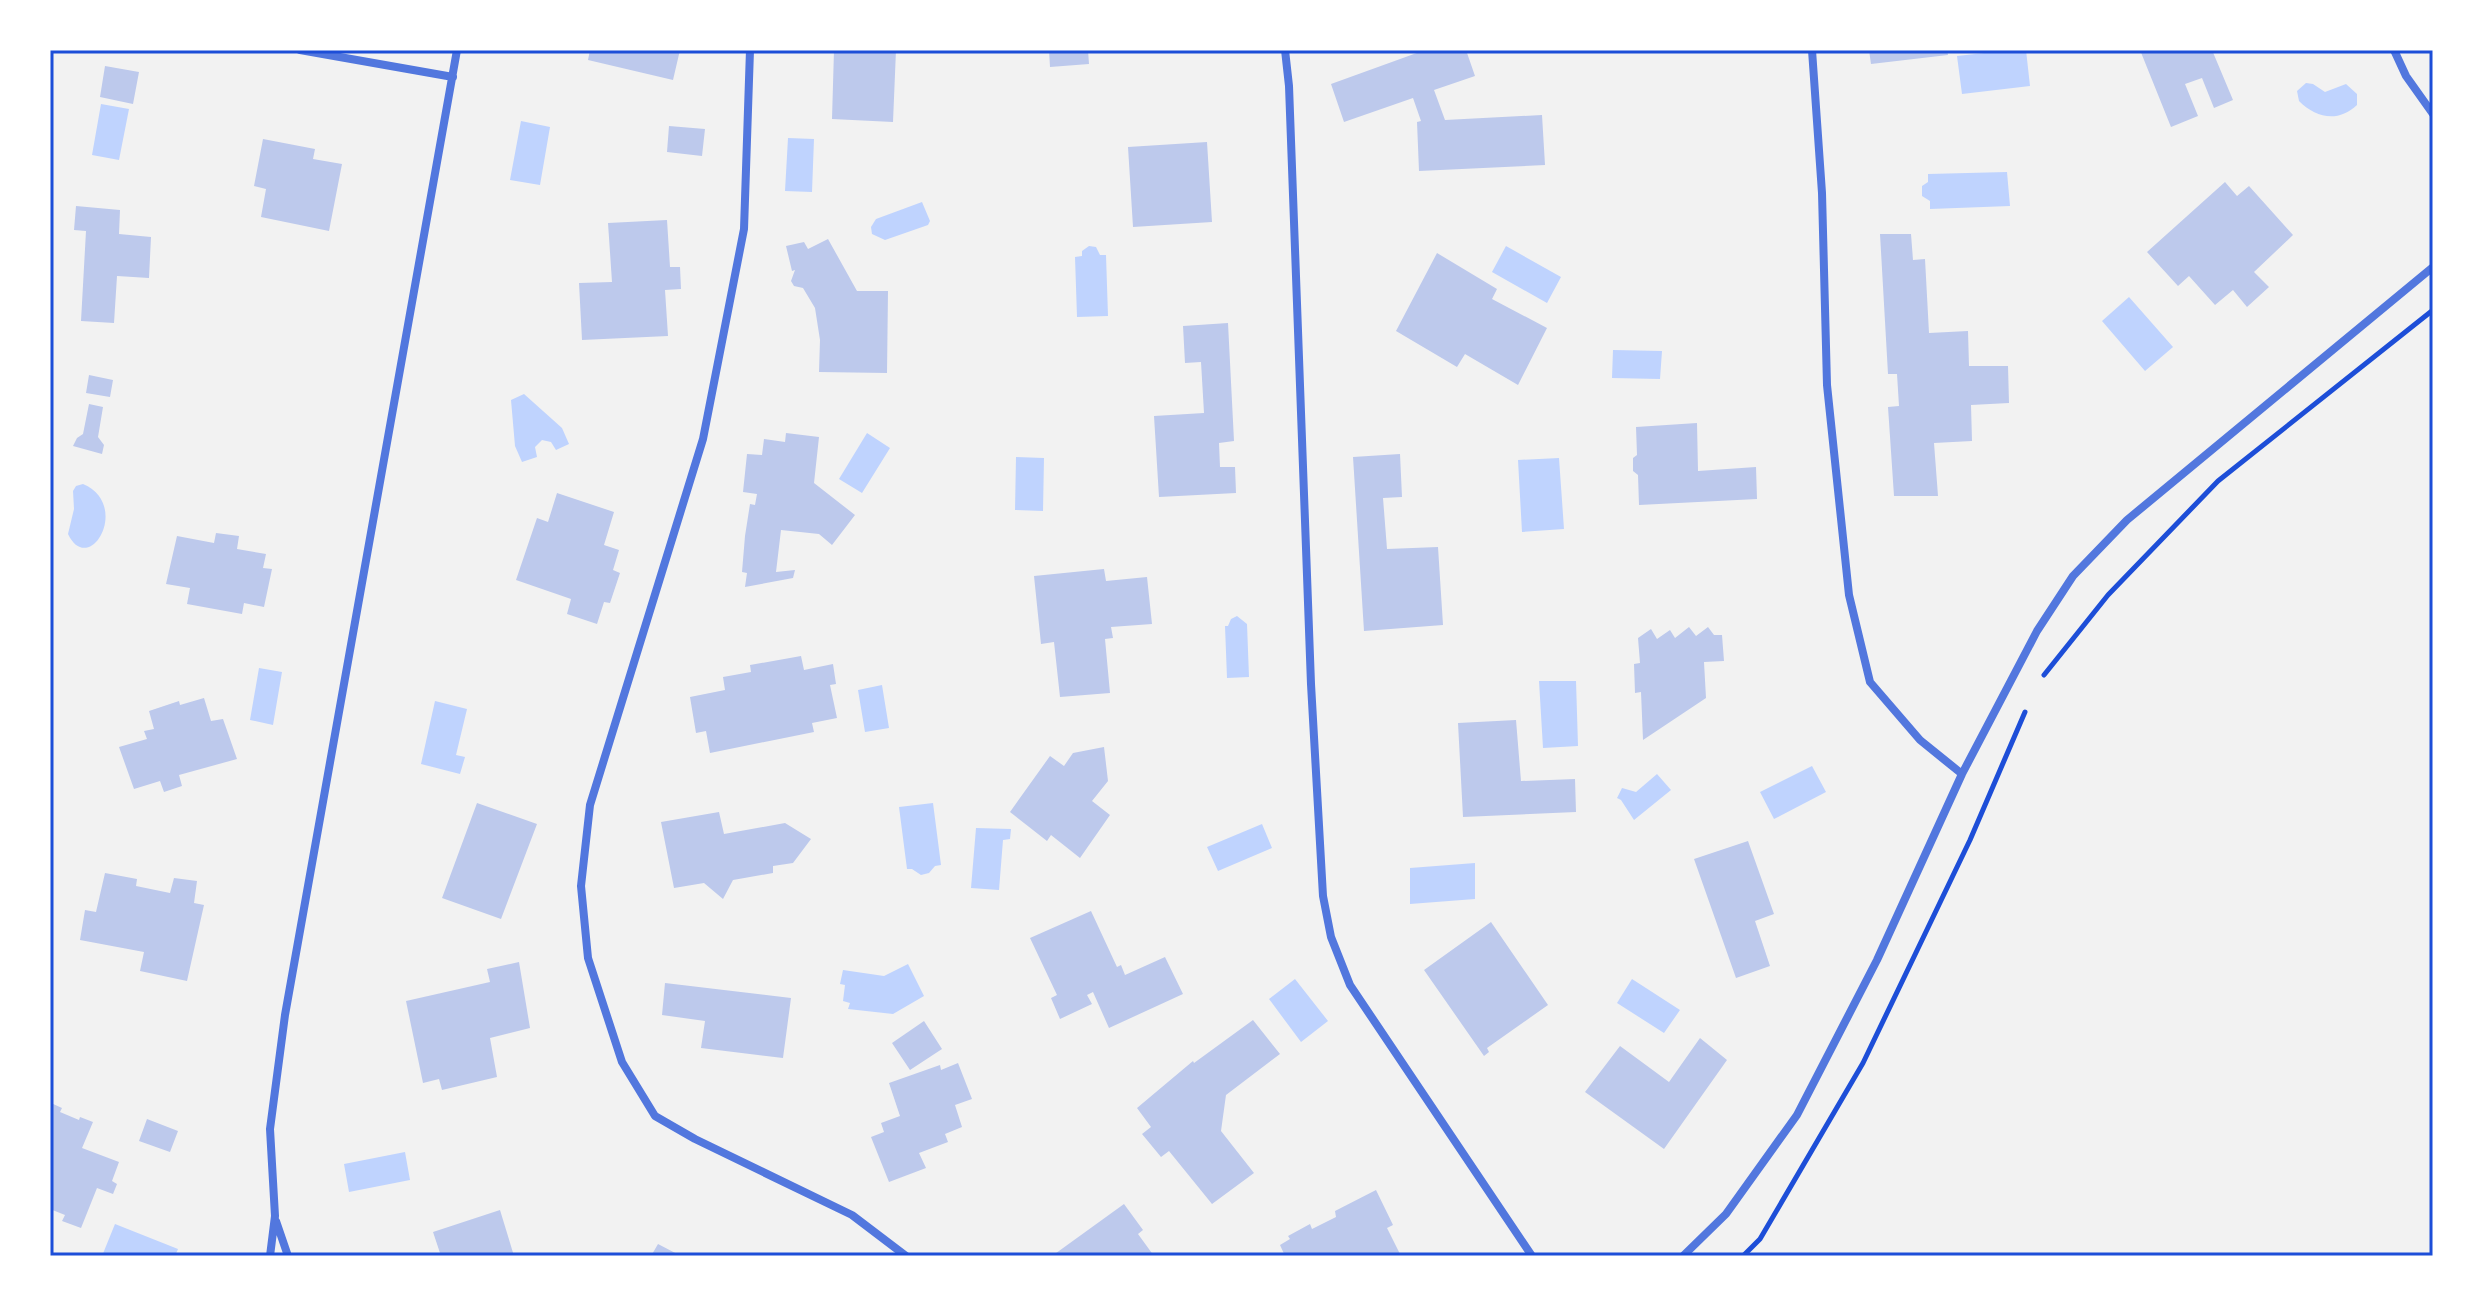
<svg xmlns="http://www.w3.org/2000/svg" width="2483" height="1306" viewBox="0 0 2483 1306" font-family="'Alegreya Sans',sans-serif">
<rect width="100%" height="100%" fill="#f2f2f2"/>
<path fill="#bfd3fe" d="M2011 50H2026L2030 86 1962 94 1957 56Z
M2306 83 2313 84 2325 92 2346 84 2357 94V105C2338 123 2316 118 2299 101L2297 91Z
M101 104 129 109 119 160 92 155Z
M521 121 550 127 540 185 510 180Z
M788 138 814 139 812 192 785 191Z
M2007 172 2010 206 1930 209V201L1922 196V186L1928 182V174Z
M922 202 930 221 928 225 885 240 872 234 871 227 876 219Z
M1089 246 1096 247 1100 255H1106L1108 316 1077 317 1075 257 1082 256V251Z
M1506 246 1561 277 1547 303 1492 272Z
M2129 297 2173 347 2145 371 2102 321Z
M1613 350 1662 351 1660 379 1612 378Z
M524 394 562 428 569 444 556 450 551 442 542 440 535 447 537 457 522 462 515 446 511 400Z
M867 433 890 448 862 493 839 479Z
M1016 457 1044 458 1043 511 1015 510Z
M1559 458 1564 529 1522 532 1518 460Z
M83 484C132 505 89 578 68 534L74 509 73 491 76 486Z
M1237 616 1247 624 1249 677 1227 678 1225 626H1228L1231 619Z
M259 668 282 672 273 725 250 720Z
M1539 681H1576L1578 746 1543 748Z
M882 685 889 728 865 732 858 690Z
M435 701 467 709 456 755 465 757 460 774 421 764Z
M1812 766 1826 792 1774 819 1760 792Z
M1657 774 1671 790 1634 820 1621 800 1617 798 1622 788 1636 792Z
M933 803 941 865 935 866 929 873 921 875 912 869H907L899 807Z
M1262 824 1272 848 1218 871 1207 847Z
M976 828 1011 829 1010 839 1003 840 999 890 971 888Z
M1475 863V899L1410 904V868Z
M908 964 924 996 893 1014 848 1009 850 1003 843 1001 845 985 840 984 843 970 884 976Z
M1295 979 1328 1021 1301 1042 1269 999Z
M1632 979 1680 1010 1664 1033 1617 1003Z
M405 1152 410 1180 349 1192 344 1164Z
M115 1224 178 1249 175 1256H102Z"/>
<path fill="#bdc9ec" d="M590 50H680L673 80 588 60Z
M834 50H896L893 122 832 119Z
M1049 50H1088L1089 64 1050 67Z
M1425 50H1466L1475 76 1434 90 1445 120 1542 115 1545 165 1419 171 1417 122 1421 121 1413 98 1344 122 1331 84Z
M1869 50H1947L1948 55 1871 64Z
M2140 50H2212L2233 100 2214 108 2202 78 2185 84 2198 116 2171 127Z
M105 66 139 72 133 104 100 97Z
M669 126 705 129 702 156 667 152Z
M263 139 315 149 313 159 342 164 329 231 261 217 266 189 254 186Z
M1207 142 1212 222 1133 227 1128 147Z
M2225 182 2237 196 2249 186 2293 235 2254 272 2269 287 2247 307 2233 290 2215 305 2189 276 2178 286 2147 252Z
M76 206 120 210 119 234 151 237 149 278 117 276 114 323 81 321 86 231 74 230Z
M667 220 670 267H680L681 289 665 290 668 336 582 340 579 283 612 282 608 223Z
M1880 234H1911L1913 260 1925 259 1929 333 1968 331 1969 366H2008L2009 403 1971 405 1972 441 1934 443 1938 496H1894L1888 407 1899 406 1897 374H1888Z
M828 239 857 291H888L887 373 819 372 820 340 815 308 803 288 794 286 791 281 795 270 792 271 786 246 804 242 808 249Z
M1437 253 1497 289 1492 299 1547 328 1518 385 1465 354 1457 367 1396 331Z
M1228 323 1234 441 1219 443 1220 467H1235L1236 493 1159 497 1154 416 1204 413 1201 362 1185 363 1183 326Z
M89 375 113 380 110 397 86 393Z
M89 404 103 407 98 437 104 445 102 454 73 446 77 438 83 434Z
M1697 423 1698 471 1756 467 1757 499 1639 505 1638 475 1633 471V458L1637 455 1636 427Z
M786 433 819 437 814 483 855 515 832 545 819 534 781 530 776 572 795 570 793 578 745 587 747 573 742 572 745 536 750 504 755 505 757 494 743 492 747 454 762 455 764 439 785 442Z
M1400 454 1402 497 1383 498 1387 549 1438 547 1443 625 1364 631 1353 457Z
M557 493 614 512 604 545 619 550 613 570 620 573 610 603 604 602 597 624 567 614 571 599 516 580 537 518 548 522Z
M216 533 239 536 237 549 266 554 263 568 272 569 264 607 244 603 242 614 187 604 190 588 166 584 177 536 214 543Z
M1104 569 1106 581 1147 577 1152 624 1111 627 1113 638 1105 639 1110 693 1060 697 1054 642 1041 644 1034 576Z
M1689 627 1696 636 1708 627 1714 635H1722L1724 661 1704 662 1706 698 1643 740 1641 692 1635 693 1634 664 1640 663 1638 638 1651 629 1657 639 1670 630 1675 638Z
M801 656 804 670 833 664 836 684 830 685 837 718 812 723 814 732 710 753 706 731 696 733 690 697 725 690 723 677 751 672 750 665Z
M204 698 211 721 223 719 237 759 179 775 182 786 164 792 160 781 134 789 119 747 147 739 144 731 154 729 149 711 179 701 180 705Z
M1516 720 1521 781 1575 779 1576 812 1463 817 1458 723Z
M1104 747 1108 781 1092 801 1110 815 1080 858 1051 835 1047 841 1010 812 1050 756 1064 766 1073 753Z
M477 803 537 824 501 919 442 898Z
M719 812 724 834 785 823 811 839 793 863 773 866V873L733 880 723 899 704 883 674 888 661 822Z
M1748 841 1774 914 1755 921 1770 966 1736 978 1694 859Z
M105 873 137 879 136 886 170 893 174 878 197 881 194 903 204 905 187 981 140 971 144 952 80 940 85 910 96 912Z
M1091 911 1117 967 1121 965 1125 975 1165 957 1183 994 1109 1028 1093 992 1087 995 1092 1004 1060 1019 1051 998 1057 995 1030 938Z
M1491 922 1548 1005 1487 1048 1489 1052 1484 1056 1424 970Z
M519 962 530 1028 490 1038 497 1077 442 1090 439 1079 423 1083 406 1001 490 982 487 969Z
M665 983 791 998 783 1058 701 1048 705 1021 662 1015Z
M1253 1020 1280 1054 1226 1095 1221 1131 1254 1173 1212 1204 1169 1151 1161 1157 1142 1134 1151 1127 1137 1108 1193 1061 1194 1063Z
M924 1021 942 1049 910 1070 892 1043Z
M1700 1038 1727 1060 1664 1149 1585 1092 1620 1046 1669 1082Z
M958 1063 972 1099 955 1105 962 1127 945 1134 948 1142 919 1153 926 1168 889 1182 871 1137 884 1132 881 1123 900 1116 889 1083 940 1065 941 1070Z
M51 1103 62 1108 60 1112 79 1120 80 1117 93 1122 82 1148 119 1162 112 1181 117 1184 113 1194 97 1188 81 1228 62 1221 65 1215 50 1209Z
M147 1119 178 1131 170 1152 139 1141Z
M1376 1190 1393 1225 1387 1228 1401 1256H1285L1280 1245 1290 1239 1288 1236 1310 1224 1312 1229 1336 1217 1335 1211Z
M1124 1204 1143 1230 1138 1234 1154 1256H1052Z
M500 1210 514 1256H441L433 1232Z
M658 1244 681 1256H651Z"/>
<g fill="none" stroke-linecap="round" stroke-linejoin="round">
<path stroke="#1d4ed8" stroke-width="5" d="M2044 675 2108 595 2218 481 2433 310
M1743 1256 1760 1239 1863 1063 1970 840 2025 712"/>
<path stroke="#5277de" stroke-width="8" d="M300 50 453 77
M750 50 744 229 703 439 590 805 581 886 588 958 622 1062 655 1116 695 1139 852 1215 906 1256
M1285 50 1289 86 1311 684 1323 896 1331 937 1350 985 1532 1256
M1812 50 1822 193 1827 385 1849 595 1870 682 1920 740 1962 774
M2394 50 2406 76 2433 114
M276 1221 288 1256
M270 1256 275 1216 270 1129 285 1015 457 50
M1683 1256 1726 1214 1797 1115 1877 960 1962 774 2037 631 2073 576 2127 520 2433 267"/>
</g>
<rect width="2483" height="1306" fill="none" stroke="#ffffff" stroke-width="104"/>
<rect x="52" y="52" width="2379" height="1202" fill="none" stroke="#1d4ed8" stroke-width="3"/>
</svg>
